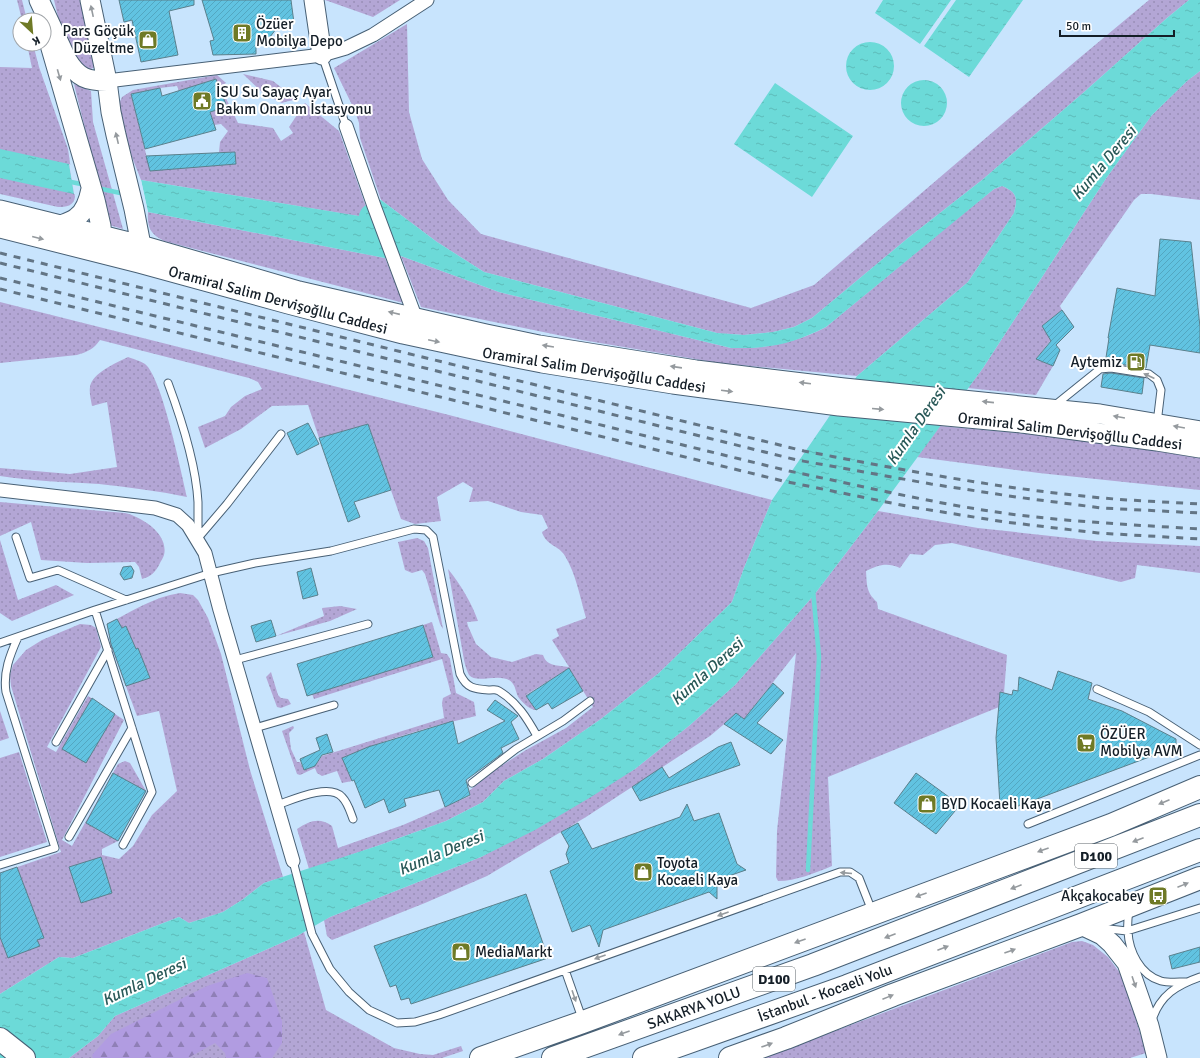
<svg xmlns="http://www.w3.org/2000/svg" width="1200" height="1058" viewBox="0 0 1200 1058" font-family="Signika,sans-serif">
<defs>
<pattern id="grass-dots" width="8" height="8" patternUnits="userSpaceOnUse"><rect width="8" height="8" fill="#b3a6d5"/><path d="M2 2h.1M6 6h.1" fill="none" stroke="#998eb7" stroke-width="1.8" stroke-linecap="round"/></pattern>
<pattern id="forest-firs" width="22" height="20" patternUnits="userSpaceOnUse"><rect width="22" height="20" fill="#b19ce1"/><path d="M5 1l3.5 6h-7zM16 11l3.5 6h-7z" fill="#8f7fb6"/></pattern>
<pattern id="water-ripples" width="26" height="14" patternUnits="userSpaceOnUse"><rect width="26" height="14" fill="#6cdad8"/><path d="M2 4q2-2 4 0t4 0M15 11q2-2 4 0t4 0" fill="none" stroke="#5dbbb9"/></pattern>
<pattern id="building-hatch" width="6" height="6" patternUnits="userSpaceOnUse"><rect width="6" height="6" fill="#61c3e1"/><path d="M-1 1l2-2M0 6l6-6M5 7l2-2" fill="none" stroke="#53a7c1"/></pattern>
</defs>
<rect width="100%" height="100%" fill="#c8e4fd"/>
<path fill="url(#grass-dots)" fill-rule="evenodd" d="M17 0H22L27 20H22Z
M54 0H81L95 67 89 70 82 68 63 38Z
M325 0H400L373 17Z
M1149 0H1189L1167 18 1083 93 982 180 908 238 812 318 794 327 773 332 744 335 717 333 484 272 437 242 381 200 360 138 359 123 355 111 334 68 407 24 409 112 422 159 448 200 481 234 751 308 814 285 1077 60Z
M27 44H33L39 67 68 149 75 197C74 206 66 207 58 207L0 194V67L32 68Z
M1200 71V200L1151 194H1141L1134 200 1060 306 1062 310 1042 326 1051 340 1036 359 1053 366 1036 395 968 388 983 368 1107 177 1152 115 1187 81Z
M243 74 273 81 296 99C291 101 287 101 282 103L264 94Z
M217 75 226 83 220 86 238 123 273 128 281 141 293 133 289 127 305 103 339 131 370 218 141 180 119 124 118 106 122 97 133 90ZM216 79 227 107 210 112 214 125 221 124 228 131 220 142 219 152H235L236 164 150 170 131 94 160 88 177 86 179 91Z
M74 84 91 91 93 122 123 229 109 225Z
M1002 186C1017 192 1018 198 1014 213L968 282 857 376 719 363 582 340 421 307 401 256 499 292 731 348C766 349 795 343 826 327L969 209 994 189Z
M148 212 385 258 404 303 164 241C150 234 147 227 148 212Z
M0 302 449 415 772 500 744 568 732 602 659 673 601 719 543 759 504 781 483 802 446 821 380 845 309 869 297 829C310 821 319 817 332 826L338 848 403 825 470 796 469 791 495 770 526 750 566 728 593 707 569 668 526 695 536 710C530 710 523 703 519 698 516 694 516 688 513 684 504 670 477 685 469 675 467 671 465 665 464 660L448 569C461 585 471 602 478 621L467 622 468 626 476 644 491 657 512 662 536 654 543 655C547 667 558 665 569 667L552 640 559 636 556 629 586 618C580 597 576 574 565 556 559 545 546 546 542 532L548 528 542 515 521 512 488 501 469 502 473 488 463 482 437 497 441 521 415 524 401 519 368 424 319 438 308 405 272 406 241 429 205 448 198 427 225 416 231 407 245 396 262 389 258 382 249 378 100 340C94 349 87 352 77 355L0 363Z
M128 357C133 359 141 361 145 364 162 377 181 472 187 497 158 491 128 487 99 484 65 482 33 481 0 476V468L70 474 117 467 107 402 92 406C91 400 89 393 90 387 92 373 116 363 128 357Z
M940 426 1087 439 1200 458V490L1039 473 917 457Z
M0 502 125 513C142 517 169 534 164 555 163 558 161 561 160 563 156 572 150 577 142 579L139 567 135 562 87 563 41 560 31 522 0 536Z
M878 511 978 528 1097 541 1200 546V573L1137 565 1135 578 1121 582 952 543 935 545 923 555 910 554 900 568C887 562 878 565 866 571 867 585 866 592 877 602L878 609 1007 655 1004 693 1000 692 999 707 828 777 832 866C815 873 796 881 778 881L776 877 777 831 796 653 744 719 736 714 710 736 586 817 487 876 425 903 332 940 327 936 324 920 330 917 481 857 635 769 690 725 735 685 814 595Z
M417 538 424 541 428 548 443 629 440 624 425 574 422 570 412 573 405 570 398 542Z
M0 540 18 600 56 585 74 595 12 621 0 613Z
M180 593 193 595 198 600 208 618 221 654 250 770 283 877 264 883 242 900 223 912 189 923 179 917 73 958 59 957 0 994V873L61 852 11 686 10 675 13 665 26 650 42 640 80 624 91 625 96 628 101 647 47 747 56 752 88 696 124 720 62 840 72 846 118 764 125 761 130 763 146 791 118 841 102 849V855L119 859 133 846 152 815 177 791 159 711 137 716 111 646 107 624C131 612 153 597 180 593Z
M340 606 357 609 330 621 276 636 324 616 322 608Z
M432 622 441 653 447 654 450 659 456 693 474 702 476 716C431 726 385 739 343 758L352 781 342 783 337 771 322 776 317 773 315 768 300 775 297 774 282 731 293 726 294 728 289 733 291 749 297 762H300L304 770 315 766 322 756 444 718 442 703 443 698 451 694 442 659 314 699 312 694 433 657 423 625Z
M271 672 278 695 281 698 288 699 291 704 281 708 277 707 266 677Z
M0 711 9 738 0 741Z
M19 752 47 842 0 857V758Z
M304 932 326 1010 394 1048 420 1054 433 1055 461 1046 463 1051 442 1058H69L98 1036 115 1016 297 936Z
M1082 941 1093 945 1108 957 1120 973 1132 1006 1146 1053 1130 1058H763L1032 957 1072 942Z"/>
<path fill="url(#forest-firs)" d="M247 973 267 978 282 1021V1043L272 1058H226L225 1053 215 1043 188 1058H93L92 1055 111 1034 207 986Z"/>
<path fill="url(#water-ripples)" d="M883 0H951L920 44 875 13Z
M956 0H1023L969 77 924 46Z
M1189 0H1200V71L1187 81 1152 115 1107 177 983 368 878 511 814 595 735 685 690 725 635 769 591 797 535 830 481 857 330 917 297 936 115 1016 98 1036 69 1058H0V994L59 957 73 958 179 917 189 923 223 912 242 900 264 883 380 845 446 821 483 802 504 781 543 759 601 719 659 673 732 602 744 568 772 500 857 376 968 282 1014 213C1018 198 1017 192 1002 186L994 189 826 327C792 344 769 349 731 348L499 292 401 256 385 258 148 212 141 180 359 216C361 204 371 203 381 200L437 242 484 272 717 333 744 335 773 332 794 327 812 318 908 238 982 180 1083 93 1167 18Z
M846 66a24 24 0 1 1 48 0a24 24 0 1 1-48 0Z
M901 103a23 23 0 1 1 46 0a23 23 0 1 1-46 0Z
M775 83 853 136 812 197 734 144Z
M0 149 69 164 74 194 0 178Z"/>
<path fill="#c8e4fd" d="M69 164 71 165 76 195 74 194Z
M139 179 141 180 148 212H146Z"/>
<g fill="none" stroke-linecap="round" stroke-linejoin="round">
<path stroke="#6cdad8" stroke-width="4.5" d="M66 181 86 185
M97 188 125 194
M808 870 819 657 813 590"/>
</g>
<path fill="url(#building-hatch)" stroke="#5b808c" d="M119 0H194V5L169 11 178 55 141 62 132 20 124 22Z
M202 0H291L294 23 279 25 267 41H256V54L213 55 210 41 214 40Z
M216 79 227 107 210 112 216 130 145 149 131 94 160 88 162 96Z
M235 152 236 164 150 171 146 156Z
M1160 239 1191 242 1200 327V353L1150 345 1146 368 1112 363 1105 364 1109 338H1108L1117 288 1155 296Z
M1062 310 1074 327 1056 345 1060 350 1053 366 1036 359 1051 341 1042 326Z
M1111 373 1144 378 1142 394 1101 387 1103 374Z
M308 423 319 444 297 455 287 433Z
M368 424 391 490 354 502 360 517 348 522 319 438Z
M131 566 134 571 132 578 124 580 120 574 123 567Z
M311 568 318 595 303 599 297 572Z
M117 619 122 628 126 626 136 649 138 648 150 678 126 686 111 644 107 624Z
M271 620 276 636 256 642 251 626Z
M423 625 433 657 307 696 297 664Z
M569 668 583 691 552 709 548 703 536 710 526 696Z
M1058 671 1092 683 1088 699 1122 711 1176 739V747L1013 808 1000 805 996 738 1000 692 1012 695 1013 690 1018 691 1019 677 1052 690Z
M773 683 784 693 757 723 783 740 771 754 724 724 736 713 744 719Z
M92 698 115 714 86 763 62 749Z
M495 700 518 716 511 722 519 739 501 748 503 753 466 780 470 795 445 807 439 790 404 799 406 806 389 813 384 799 365 808 354 780 352 781 342 758 368 747 453 721 458 744 505 721 487 710Z
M327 734 333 752 322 755 315 766 304 770 300 759 320 750 316 738Z
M731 742 740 765 674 788 640 801 632 787 662 767 669 778 718 747Z
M113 773 146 791 118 841 86 823Z
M916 773 960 805 936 834 894 803Z
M687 804 694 821 719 813 737 864 746 870 717 880V899L709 892 603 930 599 947 590 925 572 932 550 871 569 863 566 854 569 846 561 832 578 823 592 849 680 817Z
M101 857 112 893 81 903 69 867Z
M17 867 44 938 37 940 40 946 8 958 0 937V873Z
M526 894 548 958 411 1004 409 998 401 1000 396 985 390 987 374 946Z
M1200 947V962L1172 969 1169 956Z"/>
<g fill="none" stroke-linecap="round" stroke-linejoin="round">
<defs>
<path id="lane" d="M322 55 346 126
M168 383C181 418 196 465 198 502 198 514 198 525 198 536
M1054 406 1100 369 1111 368 1149 374 1157 380 1161 390 1157 423
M16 537 30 578 58 570 126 600
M198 538 227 504 281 434
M95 610 152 792 123 845
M0 643 95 610 211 573 255 563 331 551 414 529 426 530 433 537 460 674C467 689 475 689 490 690 494 690 496 689 499 691 517 702 527 718 537 736
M235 660 368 624
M1097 689 1149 712 1200 745
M255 728 334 705
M56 742 108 650
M472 783 516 749 563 721 590 701
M277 805C292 800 329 783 342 797 348 803 350 811 353 819
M1028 824 1200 755
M69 837 132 728
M293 861 312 934 330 969 349 992 369 1010 397 1023 415 1022 439 1015 840 872H850L859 878 872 911
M0 865 55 848 6 692C3 672 10 655 18 637
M1129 910C1128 917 1127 924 1128 932 1129 951 1140 975 1161 981 1168 983 1178 982 1186 982
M1100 928 1127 931 1200 908
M565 970 583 1021
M1152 1020C1160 995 1177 985 1200 977"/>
<path id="street" d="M107 81 322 55 346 48 373 35 427 0
M346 126 374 206 416 319
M0 490 155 508 177 515 188 525 205 553 220 610 293 861"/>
<path id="secondary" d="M39 0 67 60C78 78 87 81 107 81
M90 0 107 81 111 112 116 135 134 209 141 245 140 255
M314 0 322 55
M44 24 95 200 101 226 103 246
M0 210 141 245 299 291 486 334 539 345 696 370 844 388 1100 414 1200 431
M61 225C66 223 72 221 76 218 85 212 89 199 91 189
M0 228 139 263 288 304 403 334 482 351 542 363 673 384 839 406 1022 423 1157 441 1200 448
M1081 925 1102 935 1112 944 1127 963 1149 1026 1157 1058"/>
<path id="highway" d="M0 1039 24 1058
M481 1058 583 1022 1111 825 1200 787
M553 1058 813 965 1200 815
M644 1058 847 986 1200 850
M730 1058 786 1038 893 995 1081 925 1200 878"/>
</defs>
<use href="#lane" stroke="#486075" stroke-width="9"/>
<use href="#street" stroke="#486075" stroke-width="15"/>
<use href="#secondary" stroke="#486075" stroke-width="21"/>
<use href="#highway" stroke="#486075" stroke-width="24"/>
<use href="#lane" stroke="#fff" stroke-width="7"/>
<use href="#street" stroke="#fff" stroke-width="13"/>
<use href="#secondary" stroke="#fff" stroke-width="19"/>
<use href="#highway" stroke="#fff" stroke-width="22"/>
<path stroke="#637585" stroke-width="3" stroke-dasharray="7 7" stroke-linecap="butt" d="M0 253 804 451C903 470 1002 489 1103 498 1135 501 1168 502 1200 504
M0 263 797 460 931 484 1016 497 1102 508 1200 513
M0 278 789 471C862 486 936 504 1010 514 1073 522 1136 525 1200 529
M0 289 783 481 911 507 1005 522 1098 533 1200 539"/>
</g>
<defs><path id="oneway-solid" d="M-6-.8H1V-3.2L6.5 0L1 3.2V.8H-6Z"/></defs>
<g fill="#959a9e">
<use href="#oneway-solid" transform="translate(92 11) rotate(-102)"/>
<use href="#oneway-solid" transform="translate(59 75) rotate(74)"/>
<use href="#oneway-solid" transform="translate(117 138) rotate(-103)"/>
<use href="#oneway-solid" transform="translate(38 238) rotate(14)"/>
<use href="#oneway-solid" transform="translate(394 313) rotate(-167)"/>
<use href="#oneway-solid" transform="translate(434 341) rotate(12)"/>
<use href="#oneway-solid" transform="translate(548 346) rotate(-171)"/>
<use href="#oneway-solid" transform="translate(676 367) rotate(-172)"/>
<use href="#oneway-solid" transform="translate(1149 376) rotate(-155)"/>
<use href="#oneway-solid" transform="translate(805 383) rotate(-173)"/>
<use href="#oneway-solid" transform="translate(727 391) rotate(7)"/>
<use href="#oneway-solid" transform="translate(988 402) rotate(-174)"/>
<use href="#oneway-solid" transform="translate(878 409) rotate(5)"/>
<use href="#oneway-solid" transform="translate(1119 417) rotate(-170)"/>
<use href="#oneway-solid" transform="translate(1179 427) rotate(-170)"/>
<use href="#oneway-solid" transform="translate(1164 802) rotate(157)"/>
<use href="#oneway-solid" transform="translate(1138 840) rotate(159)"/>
<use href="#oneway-solid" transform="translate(1043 850) rotate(160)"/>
<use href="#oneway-solid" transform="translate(846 873) rotate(-175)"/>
<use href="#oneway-solid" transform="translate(1183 885) rotate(-22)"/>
<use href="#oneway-solid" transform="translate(1016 887) rotate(159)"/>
<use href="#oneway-solid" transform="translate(921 895) rotate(160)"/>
<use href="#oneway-solid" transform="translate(723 914) rotate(160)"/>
<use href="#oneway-solid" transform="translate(890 936) rotate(159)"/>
<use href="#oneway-solid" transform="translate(800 941) rotate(160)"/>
<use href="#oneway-solid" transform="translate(943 948) rotate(-21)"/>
<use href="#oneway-solid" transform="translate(1010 951) rotate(-20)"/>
<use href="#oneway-solid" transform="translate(600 957) rotate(160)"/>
<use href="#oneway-solid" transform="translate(1134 982) rotate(71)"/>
<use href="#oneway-solid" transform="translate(574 996) rotate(71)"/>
<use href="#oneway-solid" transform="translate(888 997) rotate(-22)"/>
<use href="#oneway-solid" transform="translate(624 1033) rotate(160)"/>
<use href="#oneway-solid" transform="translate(767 1045) rotate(-20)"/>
</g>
<defs>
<symbol id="building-square" viewBox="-11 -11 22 22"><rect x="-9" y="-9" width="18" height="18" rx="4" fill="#6f7a26" stroke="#fff"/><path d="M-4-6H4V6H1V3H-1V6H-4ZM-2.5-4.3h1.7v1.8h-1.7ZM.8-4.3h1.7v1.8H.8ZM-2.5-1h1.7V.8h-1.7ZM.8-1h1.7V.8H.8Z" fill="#fff"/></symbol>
<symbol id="shop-square" viewBox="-11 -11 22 22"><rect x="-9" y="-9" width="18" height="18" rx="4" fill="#6f7a26" stroke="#fff"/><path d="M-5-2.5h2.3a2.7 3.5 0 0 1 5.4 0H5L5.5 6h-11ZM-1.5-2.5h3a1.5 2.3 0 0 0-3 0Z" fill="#fff"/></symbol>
<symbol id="civic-square" viewBox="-11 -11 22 22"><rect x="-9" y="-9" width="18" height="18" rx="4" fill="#6f7a26" stroke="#fff"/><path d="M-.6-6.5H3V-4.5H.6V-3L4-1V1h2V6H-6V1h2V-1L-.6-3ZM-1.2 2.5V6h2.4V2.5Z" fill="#fff"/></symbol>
<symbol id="fuel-square" viewBox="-11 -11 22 22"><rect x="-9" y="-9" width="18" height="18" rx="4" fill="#6f7a26" stroke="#fff"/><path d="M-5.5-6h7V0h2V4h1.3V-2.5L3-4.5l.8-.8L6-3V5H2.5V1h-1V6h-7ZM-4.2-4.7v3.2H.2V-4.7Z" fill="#fff"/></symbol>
<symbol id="supermarket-square" viewBox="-11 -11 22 22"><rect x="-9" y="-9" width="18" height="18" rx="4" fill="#6f7a26" stroke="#fff"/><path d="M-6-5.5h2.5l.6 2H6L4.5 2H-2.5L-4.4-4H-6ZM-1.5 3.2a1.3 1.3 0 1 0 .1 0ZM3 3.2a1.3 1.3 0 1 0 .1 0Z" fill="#fff"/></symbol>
<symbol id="bus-square" viewBox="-11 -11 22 22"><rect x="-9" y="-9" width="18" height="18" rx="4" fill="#6f7a26" stroke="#fff"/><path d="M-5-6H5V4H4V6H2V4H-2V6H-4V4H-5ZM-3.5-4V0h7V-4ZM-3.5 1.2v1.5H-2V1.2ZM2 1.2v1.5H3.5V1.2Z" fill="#fff"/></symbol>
</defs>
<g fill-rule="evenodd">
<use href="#building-square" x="231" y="22" width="22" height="22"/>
<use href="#shop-square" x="137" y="29" width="22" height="22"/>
<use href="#civic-square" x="191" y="90" width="22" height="22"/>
<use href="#fuel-square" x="1125" y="351" width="22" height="22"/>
<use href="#supermarket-square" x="1075" y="732" width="22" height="22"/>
<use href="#shop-square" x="916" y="793" width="22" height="22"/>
<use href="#shop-square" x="632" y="861" width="22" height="22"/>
<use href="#bus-square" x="1147" y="885" width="22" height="22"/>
<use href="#shop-square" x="450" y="941" width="22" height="22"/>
</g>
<g text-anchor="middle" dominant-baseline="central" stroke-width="4" stroke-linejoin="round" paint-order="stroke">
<g fill="#fff" stroke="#5a6268" stroke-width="1">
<rect x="1075" y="844" width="42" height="24" rx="3"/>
<rect x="753" y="967" width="42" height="24" rx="3"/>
</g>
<g font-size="14" font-weight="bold" fill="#141e27">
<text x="1096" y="856">D100</text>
<text x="774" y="979">D100</text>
</g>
<g font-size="15" fill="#141e27" stroke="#fff" text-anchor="start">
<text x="256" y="24">Özüer<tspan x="256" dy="17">Mobilya Depo</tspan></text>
<text x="134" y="31" text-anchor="end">Pars Göçük<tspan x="134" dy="17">Düzeltme</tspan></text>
<text x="216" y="92">İSU Su Sayaç Ayar<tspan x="216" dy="17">Bakım Onarım İstasyonu</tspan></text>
<text x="1122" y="362" text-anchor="end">Aytemiz</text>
<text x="1100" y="734">ÖZÜER<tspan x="1100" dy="17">Mobilya AVM</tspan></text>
<text x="941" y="804">BYD Kocaeli Kaya</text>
<text x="657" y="863">Toyota<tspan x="657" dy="17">Kocaeli Kaya</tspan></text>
<text x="1144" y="896" text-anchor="end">Akçakocabey</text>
<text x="475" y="952">MediaMarkt</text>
</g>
<g font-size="15" fill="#141e27" stroke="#fff">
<text transform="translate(278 300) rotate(15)">Oramiral Salim Dervişoğllu Caddesi</text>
<text transform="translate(594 370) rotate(9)">Oramiral Salim Dervişoğllu Caddesi</text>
<text transform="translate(1070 431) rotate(7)">Oramiral Salim Dervişoğllu Caddesi</text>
<text transform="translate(825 993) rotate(-20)">İstanbul - Kocaeli Yolu</text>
<text transform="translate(694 1008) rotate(-20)">SAKARYA YOLU</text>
</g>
<g font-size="16" font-style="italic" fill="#295958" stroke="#fff">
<text transform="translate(1104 163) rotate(-50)">Kumla Deresi</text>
<text transform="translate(916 426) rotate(-55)">Kumla Deresi</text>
<text transform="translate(707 672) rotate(-42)">Kumla Deresi</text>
<text transform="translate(441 853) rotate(-23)">Kumla Deresi</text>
<text transform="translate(144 982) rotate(-25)">Kumla Deresi</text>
</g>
</g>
<g transform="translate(32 32) rotate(154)"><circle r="19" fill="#ffffff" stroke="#a1a5a9"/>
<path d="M0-3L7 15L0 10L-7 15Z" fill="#6f7a26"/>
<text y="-6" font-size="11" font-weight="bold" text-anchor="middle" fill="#141e27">K</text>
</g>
<path d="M1060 30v6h114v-6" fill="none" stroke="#141e27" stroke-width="2"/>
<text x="1066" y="30" font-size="12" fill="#141e27" stroke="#ffffff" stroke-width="3" paint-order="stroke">50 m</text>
</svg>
